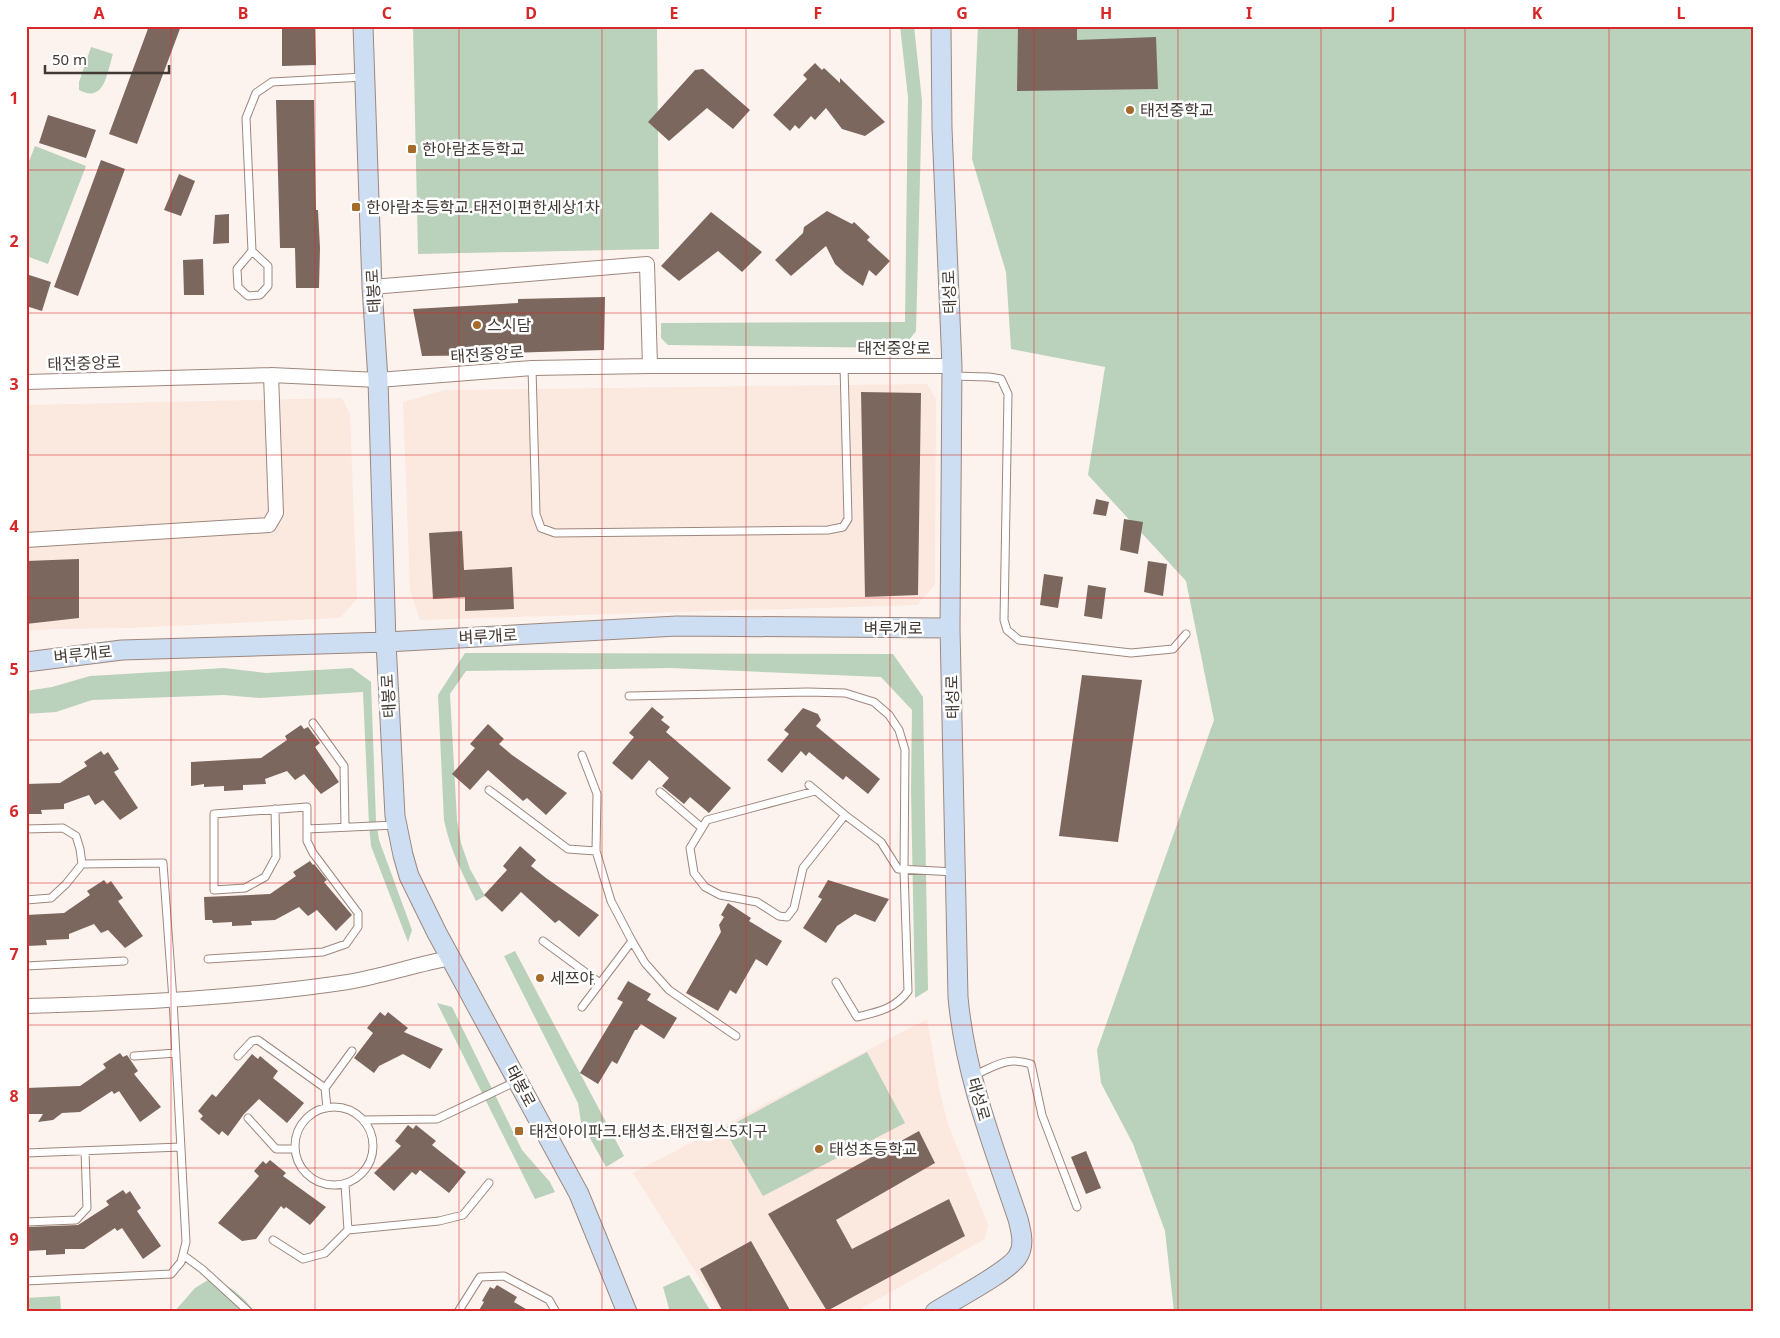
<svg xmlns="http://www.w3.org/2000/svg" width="1780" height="1338" viewBox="0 0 1780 1338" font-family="'Noto Sans','Noto Sans KR',sans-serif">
<rect width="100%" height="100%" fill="#fdf3ee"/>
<path fill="#fbe8df" d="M927 384 936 399 935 585 917 605 420 620 410 590 403 402 445 390Z
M342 398 350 414 357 599 340 618 129 628 55 629 26 631V405Z
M927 1019 940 1093 948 1124 988 1225 985 1239 855 1312H721L633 1173Z"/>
<path fill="#bad1bb" d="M413 26H657L659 249 418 254Z
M900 26H914L922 101 916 331 903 348 668 345 661 338V323L905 322 908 97Z
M978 26H1754V1312H1174L1165 1231 1133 1144 1101 1083 1097 1050 1214 720 1186 581 1088 475 1105 367 1011 349 1006 272 972 159Z
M91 47 113 54C107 72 105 104 79 90V82Z
M35 146 86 166 48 264 26 256V169Z
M465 653 893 654 923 697 928 990 915 998 911 791 912 710 881 677 671 668 466 671 450 694 457 820 461 843 470 869 485 896 476 901C463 875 450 850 444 820L438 695Z
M224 668 266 673 352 668 371 682 376 820 379 840 412 930 408 942 371 846 369 825 363 692 259 698 224 695 92 700 56 712 26 714V691L52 687 90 676Z
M515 951 624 1156 606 1167 581 1122 578 1103 504 956Z
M437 1003 452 1007 522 1150 550 1182 555 1192 535 1199Z
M867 1052 905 1123 763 1196 724 1129Z
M689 1275 711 1312H670L663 1287Z
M208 1280C226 1280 244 1298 255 1312H174L195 1288Z
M60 1296 61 1312H26V1298Z"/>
<path fill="#7b675d" d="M149 26H181L137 144 109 134Z
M282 26H315L316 65 282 66Z
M1018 26H1077V40L1156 37 1158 89 1017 91Z
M815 63 822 70 824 68 840 83V78L885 122 865 136 842 129 826 108 815 120 811 116 799 129 795 125 790 131 773 115 807 79 803 75Z
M703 69 750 110 733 129 707 108 669 141 648 122 695 70Z
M276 100H314L316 210H318L320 248 319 288H296L295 248H280Z
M48 115 96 130 86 158 39 143Z
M101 160 125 169 78 296 54 287Z
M179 174 195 181 181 216 164 210Z
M827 211 852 224 854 222 870 237 867 240 890 261 876 276 869 270 863 286 845 273 835 264 826 246 791 276 775 260 803 233 804 227Z
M711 212 762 252 742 272 718 251 679 281 661 266Z
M229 214V243L213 244 215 215Z
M203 259 204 295H184L183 260Z
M26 274 51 282 42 311 26 306Z
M605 297 604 350 507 353V355L422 356 413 309 518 303V299Z
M861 392 921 393 918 595 865 597Z
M1096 499 1109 502 1106 516 1093 514Z
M1124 519 1143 522 1138 554 1120 550Z
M462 531 464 570 512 567 514 609 465 611V597L433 599 429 533Z
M79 559V618L26 624V561Z
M1148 561 1167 564 1163 596 1144 592Z
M1044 574 1063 577 1058 608 1040 605Z
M1088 585 1106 588 1102 619 1084 616Z
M1082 675 1142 680 1118 842 1059 836Z
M652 707 664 717 661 720 670 727 666 732 731 788 709 813 690 797 684 804 662 786 669 778 649 760 632 780 612 763 634 737 629 733Z
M803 708 818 714 821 720 816 726 880 779 868 794 846 776 843 780 809 752 806 756 801 751 782 773 767 760 789 734 784 730Z
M488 724 504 739 499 744 512 755 567 793 546 815 527 798 523 801 488 770 470 790 452 774 475 748 470 744Z
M301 725 304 729 308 727 320 743 315 747 339 782 321 794 304 774 295 780 287 771 265 779 266 784 243 785V790L224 791V786L204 787V784L191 786V762L261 758 287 740 285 736Z
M101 751 104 755 108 752 119 769 114 772 138 808 120 820 103 800 95 805 89 795 64 804V809L41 810 42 814H26V784L60 783 87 766 84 762Z
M520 846 536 860 531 866 546 878 599 915 579 937 559 920 555 923 521 892 502 912 484 895 507 870 503 866Z
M310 861 313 865 314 864 327 880 324 882 352 915 336 931 317 910 308 916 299 907 275 920 251 921 252 925 232 926V922L213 923 212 920H205L204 897 270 894 296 876 293 872Z
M104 880 107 884 111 881 123 898 118 901 143 936 125 948 108 930 101 933 94 924 69 934V939L46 940 47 945 27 946 26 915 64 913 90 895 87 891Z
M828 880 889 899 875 922 855 914 837 926 826 943 803 928 822 899 818 897Z
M728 903 751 918 749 921 782 941 767 966 756 959 736 994 730 990 718 1011 686 993 721 932 719 925 724 917 721 915Z
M628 981 651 994 647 1000 677 1018 664 1039 641 1024 637 1030H635L617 1064 612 1061 598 1084 580 1073 623 1002 617 999Z
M380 1012 385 1016 388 1012 408 1028 404 1032 443 1049 430 1069 403 1054 379 1066 374 1073 354 1058 373 1033 367 1028Z
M120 1053 123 1057 127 1055 138 1071 134 1074 161 1107 140 1122 119 1091 114 1094 112 1091 80 1112 62 1113 53 1120 38 1122 43 1114H26V1088L80 1086 106 1068 103 1064Z
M252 1054 258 1059 260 1056 278 1071 273 1078 304 1103 287 1123 259 1099 244 1114 228 1136 222 1131 219 1135 200 1119 203 1116 198 1111 212 1094 216 1097Z
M408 1125 413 1129 416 1125 436 1141 432 1145 466 1172 449 1193 420 1170 416 1175 412 1172 394 1191 374 1173 401 1146 395 1141Z
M919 1131 935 1163 836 1220 852 1249 949 1199 965 1236 827 1311 768 1214Z
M1086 1151 1101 1188 1086 1194 1071 1157Z
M270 1160 286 1173 283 1176 326 1207 310 1225 286 1207 284 1209 281 1206 256 1239 242 1241 218 1223 259 1176 254 1171 263 1161 266 1164Z
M123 1190 126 1194 130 1191 141 1208 137 1211 161 1246 143 1259 122 1228 117 1231 115 1228 84 1249H65V1254L46 1255V1250L26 1251V1227L78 1225 109 1205 106 1201Z
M751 1241 791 1312H723L700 1269Z
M497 1285 517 1297 514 1302 531 1312H478L484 1302 482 1301 490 1287 494 1289Z"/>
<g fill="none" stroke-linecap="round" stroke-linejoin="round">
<defs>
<path id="lane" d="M252 251 268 266V286L260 295 248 296 238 287 237 269 252 251 246 118 256 93 272 82 364 77
M532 368 536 514 541 528 555 533 828 530 843 527 848 519 844 366
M952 376 989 377 1001 379 1008 394 1004 620 1007 630 1019 640 1131 653 1173 649 1186 634
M629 696 808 692 845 693 874 702 889 715 899 730 905 750 904 870 908 991C895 1009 878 1012 857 1017L836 982
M313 723 344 766 345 827
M582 755 597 794 596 851 611 901 632 941 645 963 669 990 736 1036
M809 785 845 815 881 842 898 869 955 872
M489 790 568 849 596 851
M815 791 707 820 690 848 694 873 705 887 720 895 757 902 779 916 787 917 794 908 803 868 845 815
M660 792 702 828
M26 829 63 828 76 836 80 849 82 864 66 884 51 898 26 900
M307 829 396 825
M543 941 600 983
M208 959 323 952 346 944 358 927V913L313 853 307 841V807L214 814V890L245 888 265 877 276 857 275 809
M26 966 124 961
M582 1007 632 941
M134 1056 176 1053
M238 1056 252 1041 258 1040 325 1088
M974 1075C996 1066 1007 1056 1031 1064L1042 1115 1077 1207
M295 1146a39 39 0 1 1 78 0a39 39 0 1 1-78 0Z
M327 1108 325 1088 352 1051
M248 1118 276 1149H295
M364 1120 437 1119 517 1081
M26 1153 181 1147
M26 1222 76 1220 87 1208 85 1151
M348 1230 439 1221 463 1215 489 1183
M273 1240 303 1259 325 1253 348 1230 345 1184
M183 1255 202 1269 249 1312
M26 1281 171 1274 181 1262 186 1242 173 1000 163 863 82 864
M458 1312 480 1277 504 1276 549 1300 556 1312"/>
<path id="street" d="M372 287 647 264 650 366
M26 382 271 375 378 380 532 368 650 366H952
M26 540 269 525 276 513 271 375
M26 1006C134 1003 241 998 348 982 383 976 417 964 451 958"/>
<path id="secondary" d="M363 26 372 287 378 380 386 642 395 816 403 855 409 876 437 933 579 1194 627 1312
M26 662 122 650 386 642 677 626 950 628
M935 1312C952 1301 1010 1271 1018 1256 1025 1245 1021 1231 1018 1219 993 1145 965 1075 958 997L950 628 952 366 942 128 941 26"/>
</defs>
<use href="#lane" stroke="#9d877d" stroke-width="9"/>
<use href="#street" stroke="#9d877d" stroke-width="16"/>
<use href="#secondary" stroke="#9d877d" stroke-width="21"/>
<use href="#lane" stroke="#fff" stroke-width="7"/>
<use href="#street" stroke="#fff" stroke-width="14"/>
<use href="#secondary" stroke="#cddef2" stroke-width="19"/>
</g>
<path fill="none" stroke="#d62828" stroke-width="1" stroke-opacity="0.55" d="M171 26V1312M315 26V1312M459 26V1312M602 26V1312M746 26V1312M890 26V1312M1034 26V1312M1178 26V1312M1321 26V1312M1465 26V1312M1609 26V1312M26 170H1754M26 313H1754M26 455H1754M26 598H1754M26 740H1754M26 883H1754M26 1025H1754M26 1168H1754"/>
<g fill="#a56b2b" stroke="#fff" stroke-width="2">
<circle cx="1130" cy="110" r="5"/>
<rect x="407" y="144" width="10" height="10" rx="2.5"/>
<rect x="351" y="202" width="10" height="10" rx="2.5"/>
<circle cx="477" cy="325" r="5"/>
<circle cx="540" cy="978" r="5"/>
<rect x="514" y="1126" width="10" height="10" rx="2.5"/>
<circle cx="819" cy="1149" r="5"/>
</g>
<g text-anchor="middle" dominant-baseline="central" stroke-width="5" stroke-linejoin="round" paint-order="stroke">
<g font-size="16" fill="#423934" stroke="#fff" text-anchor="start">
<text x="1140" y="110">태전중학교</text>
<text x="422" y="149">한아람초등학교</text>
<text x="366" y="207">한아람초등학교.태전이편한세상1차</text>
<text x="487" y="325">스시담</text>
<text x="550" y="978">세쯔야</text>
<text x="529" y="1131">태전아이파크.태성초.태전힐스5지구</text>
<text x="829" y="1149">태성초등학교</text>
</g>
<g font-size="16" fill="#423934" stroke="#fff">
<text transform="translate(373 291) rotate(-93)">태봉로</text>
<text transform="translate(949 292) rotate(-92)">태성로</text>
<text x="894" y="348">태전중앙로</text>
<text transform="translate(487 354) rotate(-4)">태전중앙로</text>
<text transform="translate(84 363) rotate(-2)">태전중앙로</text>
<text x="893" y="628">벼루개로</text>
<text transform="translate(488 636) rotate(-3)">벼루개로</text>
<text transform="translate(83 654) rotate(-6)">벼루개로</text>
<text transform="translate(388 696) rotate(-93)">태봉로</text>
<text transform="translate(952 697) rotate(-91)">태성로</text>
<text transform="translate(521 1086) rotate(62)">태봉로</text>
<text transform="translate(979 1099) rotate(74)">태성로</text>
</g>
</g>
<rect width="1780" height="1338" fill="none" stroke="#ffffff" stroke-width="55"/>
<path d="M45 65v8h124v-8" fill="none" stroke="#423934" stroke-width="2.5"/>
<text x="52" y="65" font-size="15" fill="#423934" stroke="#ffffff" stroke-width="4" paint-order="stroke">50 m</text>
<rect x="28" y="28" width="1724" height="1282" fill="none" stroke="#d62828" stroke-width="2"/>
<g font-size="16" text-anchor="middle" font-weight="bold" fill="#d62828">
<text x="99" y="19">A</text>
<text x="243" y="19">B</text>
<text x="387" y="19">C</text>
<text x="531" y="19">D</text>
<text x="674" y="19">E</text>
<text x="818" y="19">F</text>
<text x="962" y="19">G</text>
<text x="1106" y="19">H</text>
<text x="1249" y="19">I</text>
<text x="1393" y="19">J</text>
<text x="1537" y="19">K</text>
<text x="1681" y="19">L</text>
<text x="14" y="104">1</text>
<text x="14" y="247">2</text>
<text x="14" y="390">3</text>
<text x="14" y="532">4</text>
<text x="14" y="675">5</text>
<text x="14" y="817">6</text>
<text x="14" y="960">7</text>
<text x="14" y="1102">8</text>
<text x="14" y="1245">9</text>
</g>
</svg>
